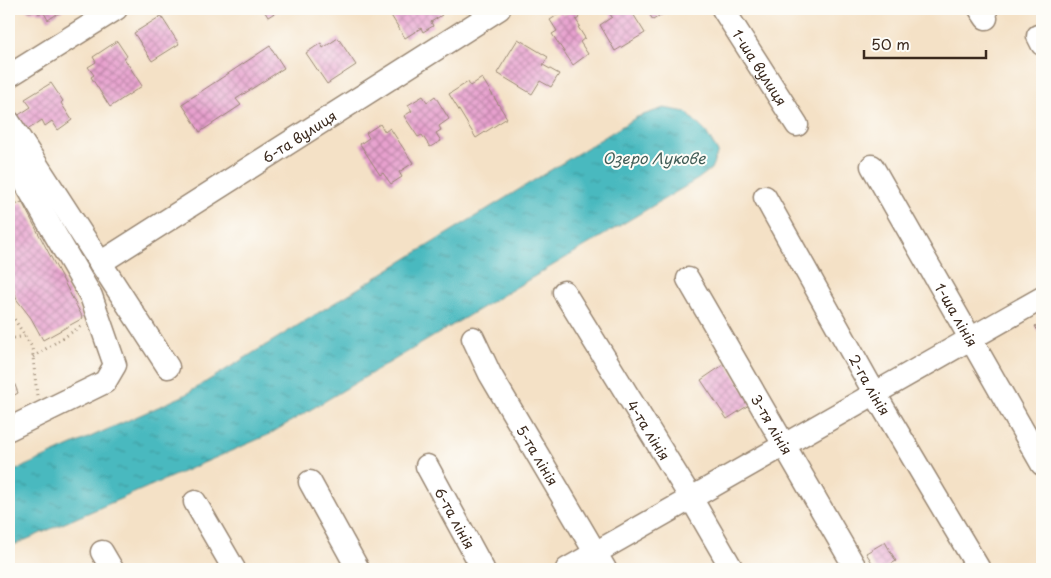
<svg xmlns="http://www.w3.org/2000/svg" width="1051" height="578" viewBox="0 0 1051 578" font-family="'Playpen Sans',sans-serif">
<defs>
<pattern id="water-ripples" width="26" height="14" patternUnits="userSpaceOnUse" patternTransform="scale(1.25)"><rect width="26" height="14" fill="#49b9bf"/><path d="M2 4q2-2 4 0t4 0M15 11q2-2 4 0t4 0" fill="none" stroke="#3e979b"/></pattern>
<pattern id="building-cross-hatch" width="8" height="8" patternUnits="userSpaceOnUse" patternTransform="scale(1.25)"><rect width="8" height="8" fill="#e7a0ce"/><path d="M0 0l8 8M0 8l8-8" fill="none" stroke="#bc83a7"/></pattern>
</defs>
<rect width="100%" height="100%" fill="#fdfcf7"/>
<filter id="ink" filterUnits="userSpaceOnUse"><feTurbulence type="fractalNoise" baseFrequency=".02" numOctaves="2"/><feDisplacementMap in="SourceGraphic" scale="10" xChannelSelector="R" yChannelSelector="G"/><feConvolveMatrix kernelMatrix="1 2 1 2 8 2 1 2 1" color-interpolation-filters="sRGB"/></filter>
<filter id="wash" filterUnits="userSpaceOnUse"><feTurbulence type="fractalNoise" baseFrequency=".0096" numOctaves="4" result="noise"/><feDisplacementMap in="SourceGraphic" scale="20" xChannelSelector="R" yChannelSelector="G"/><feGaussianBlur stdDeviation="1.12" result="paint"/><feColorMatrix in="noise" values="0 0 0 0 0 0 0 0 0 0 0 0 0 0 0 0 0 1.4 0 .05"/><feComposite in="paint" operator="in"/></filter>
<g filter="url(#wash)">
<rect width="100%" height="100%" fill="#f4e1c6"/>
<path fill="url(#water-ripples)" stroke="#42726e" d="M664 108 686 112 706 132 718 152 711 169 698 179 268 435 9 547V473L183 396 637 117Z"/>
<g id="blocks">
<path fill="url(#building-cross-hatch)" d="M25 9H63V10L48 20 44 13H38L36 11 34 12 27 11Z
M263 9H281L268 17Z
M387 9H438L442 15 431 22 433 26 423 32 421 28 405 38Z
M574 9 579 18 576 20 580 26 578 27 585 38 580 42 588 54 573 65 552 34 557 31 550 20 562 12 564 15Z
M612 9H622L624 12 630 9 645 33 615 51 600 25 612 17 608 11Z
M646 9H668L669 10 653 20Z
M161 16 179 44 152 61 134 33Z
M338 38 356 65 327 84 306 53 321 43 323 48Z
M518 39 548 57 543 65 559 74 551 87 540 81 532 94 497 73Z
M117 41 127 56 124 58 142 86 110 107 91 77 94 75 88 67 96 62 93 57Z
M270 46 284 68 236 99 241 105 200 132 182 104Z
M482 78 507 118 476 138 449 94 468 82 470 86Z
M51 83 63 101 61 103 72 120 58 130 52 121 45 126 42 120 26 131 17 116 31 107 25 99Z
M423 96 427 102 435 96 449 119 439 126 441 130 436 133 441 141 430 147 422 135 418 137 404 116 412 111 408 105Z
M380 124 385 132 390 128 413 163 399 172 402 177 391 184 383 173 380 175 360 144 369 138 366 133Z
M22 202 83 318 43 340 31 318 17 300 9 275V263L11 262 9 258V208Z
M1042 322V338L1035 326Z
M726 363 752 403 727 419 701 380Z
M9 369 18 393 9 398Z
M885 542 896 561 883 569H876L866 553Z"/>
</g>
</g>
<g filter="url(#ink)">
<use href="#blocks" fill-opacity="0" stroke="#988672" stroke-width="1"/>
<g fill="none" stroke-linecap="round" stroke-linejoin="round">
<defs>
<g id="minor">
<path id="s1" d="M723 9 797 125"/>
<path d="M980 9 986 18"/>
<path d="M1038 36 1042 44"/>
<path d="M9 76 116 9"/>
<path d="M9 122 168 367"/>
<path d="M9 155 91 296 115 365 105 382 9 429"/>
<path id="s2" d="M872 166 1042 464"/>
<path id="s3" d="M765 197 875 394 979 569"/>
<path id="s4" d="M100 263 499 9"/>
<path id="s5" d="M688 279 856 569"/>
<path id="s6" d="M564 292 691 498 732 569"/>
<path id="s7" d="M473 338 490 374 605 569"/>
<path id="s8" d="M427 466 483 569"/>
<path d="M310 482 358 569"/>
<path d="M195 502 234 569"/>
<path d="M102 552 112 569"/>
<path d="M567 569 1042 298"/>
</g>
</defs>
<use href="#minor" stroke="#988672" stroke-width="25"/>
<path stroke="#988672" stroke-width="3" stroke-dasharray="1 4" stroke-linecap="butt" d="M9 311 32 347 37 396
M9 339 25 336
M33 357 83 325"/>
<use href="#minor" stroke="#fff" stroke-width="22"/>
</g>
</g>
<g text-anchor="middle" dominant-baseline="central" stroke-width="4" stroke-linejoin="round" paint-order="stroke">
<g font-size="14" fill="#3b2a1e" stroke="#fdfcf7">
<text stroke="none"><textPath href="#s1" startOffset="69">1-ша вулиця</textPath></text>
<text stroke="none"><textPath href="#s4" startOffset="236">6-та вулиця</textPath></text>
<text stroke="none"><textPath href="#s2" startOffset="171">1-ша лінія</textPath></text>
<text stroke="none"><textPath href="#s3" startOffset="215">2-га лінія</textPath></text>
<text stroke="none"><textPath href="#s5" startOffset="168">3-тя лінія</textPath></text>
<text stroke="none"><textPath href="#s6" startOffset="162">4-та лінія</textPath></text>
<text stroke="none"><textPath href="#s7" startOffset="134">5-та лінія</textPath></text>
<text stroke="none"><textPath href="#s8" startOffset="59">6-та лінія</textPath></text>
</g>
<g font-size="15" font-style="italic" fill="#405c56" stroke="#fdfcf7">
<text x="654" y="157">Озеро Лукове</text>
</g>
</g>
<rect width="1051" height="578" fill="none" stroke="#fdfcf7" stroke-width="30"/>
<path d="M864 50v8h122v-8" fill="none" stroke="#3b2a1e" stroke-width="2.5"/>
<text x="871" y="50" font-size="15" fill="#3b2a1e" stroke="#fdfcf7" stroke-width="4" paint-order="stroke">50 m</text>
</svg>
